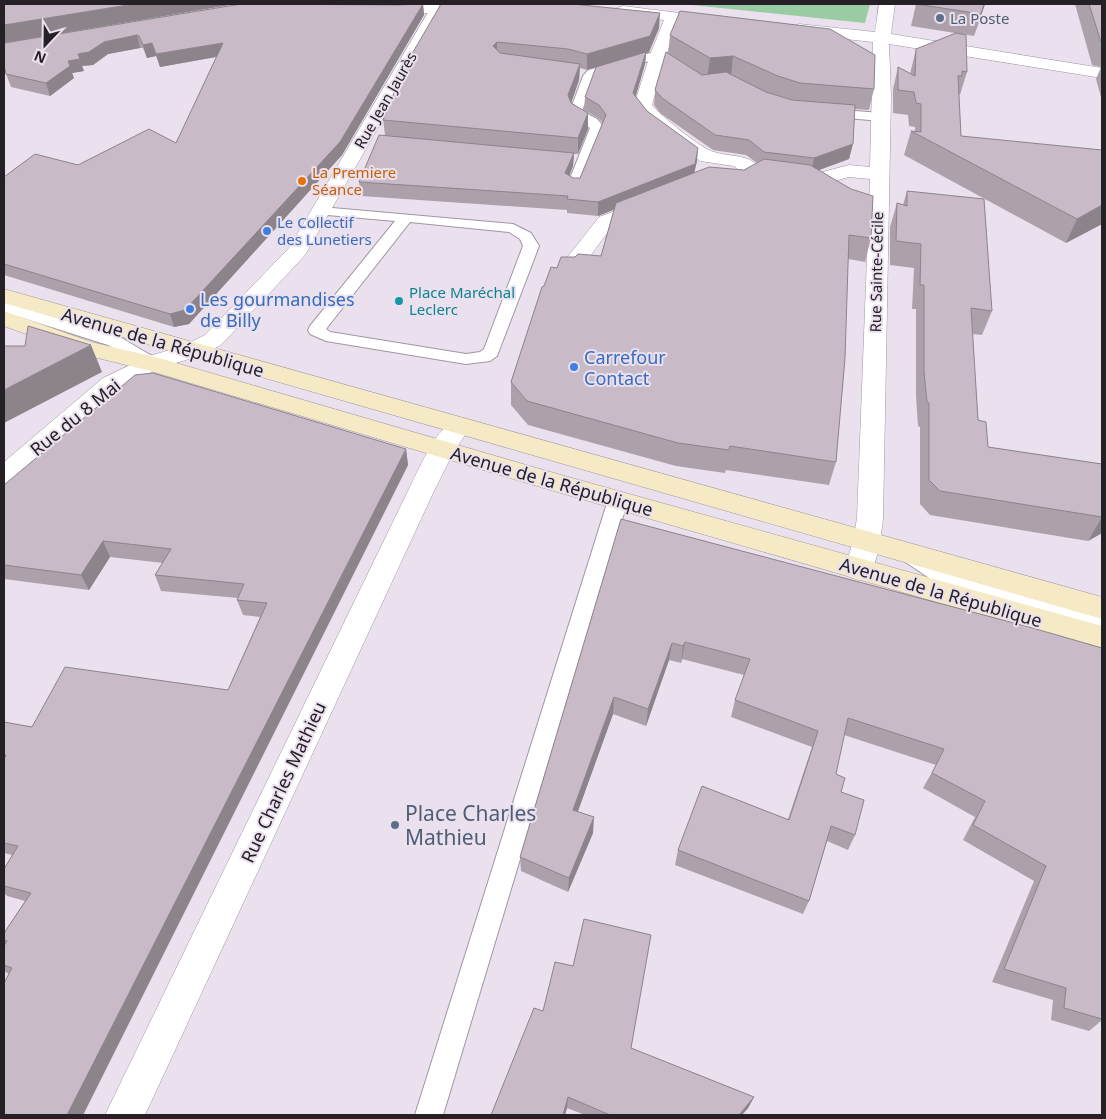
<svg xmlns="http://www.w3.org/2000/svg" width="1106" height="1119" viewBox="0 0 1106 1119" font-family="'Noto Sans',sans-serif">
<rect width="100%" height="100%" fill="#ebe1ee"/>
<path fill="#99cca3" d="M682 4H870L865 23Z"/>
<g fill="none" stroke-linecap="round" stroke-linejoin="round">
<defs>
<path id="service" d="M658 51 676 61 678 64 676 67H668L656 59 595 77 582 111 597 119 604 127 581 186 574 190 569 189 567 186 590 128 572 118 570 111 583 76 588 70Z
M829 109 881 113 888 117 881 121 824 116 822 113 824 110Z
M321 207 513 224 531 233 539 246 497 356 490 361 466 364 326 341 310 334 308 330 310 326 395 221 316 214 314 211 316 208ZM410 222 509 232 520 239 523 246 484 349 480 352 466 354 330 332 326 329Z
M4 302 120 337 157 359 159 363 157 367H145L108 345 4 312Z
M618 493 625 495 628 500 443 1115H415L608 500 611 495Z
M911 548 948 570 1102 614V630L935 582 904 561 901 556 904 551Z"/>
<path id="minor" d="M418 4H474L476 6 468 11 386 15 378 10 386 5Z
M879 4H895L891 34 1102 68V78L889 44 891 96 883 518C881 538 878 559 869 577L859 580 849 577 845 569 853 541 857 518 870 179 849 177 827 183 836 191 833 195C821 198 808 191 801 181L804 177 849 165 870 167 873 42 799 34 791 29 799 24 875 32Z
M623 6 720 18 722 21 714 26 680 22 666 55 652 105C660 115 701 149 714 152 735 158 751 153 766 174L763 178H749L734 166 700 161 647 122 634 105 650 55 664 20 617 14 615 11 617 8Z
M647 199 654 201 657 205 654 209 613 225 574 278 566 279 558 278 555 273 599 217Z
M151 355 159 358 163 363 159 368 119 390 13 483 4 485V462L103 378Z
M459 418 468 420 471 426 453 453 434 491 145 1115H105L408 491C418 471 437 424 459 418Z"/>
<path id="tertiary" d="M433 4H449L305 255 221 345 199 356 159 368 151 371 143 368 139 363 143 358 183 346 205 335 289 248Z"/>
<path id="secondary" d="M4 289 1102 597V619L4 303Z
M4 311 91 342 159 358 547 471 1102 626V650L547 489 147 370 77 353 4 326Z"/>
</defs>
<use href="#service" stroke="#a096a3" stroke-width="2"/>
<use href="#minor" stroke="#a096a3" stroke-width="1"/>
<use href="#tertiary" stroke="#a096a3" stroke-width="1"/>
<use href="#secondary" stroke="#a096a3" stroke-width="1"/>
<use href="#service" fill="#fff" fill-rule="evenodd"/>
<use href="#minor" fill="#fff" fill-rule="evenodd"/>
<use href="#tertiary" fill="#fff" fill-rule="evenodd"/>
<use href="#secondary" fill="#f6e9c5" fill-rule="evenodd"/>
</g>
<path fill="#aca1ab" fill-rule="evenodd" d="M412 4H423L424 15 342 155 189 324 174 327 4 275V177L78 165 176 143 217 57 160 67 156 56 147 58 143 48H140L108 54 93 65 82 66 84 71 72 73 74 78 50 96 11 87 6 74 4 43Z
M441 4 659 28 649 52 646 53 645 64 635 96 647 111 697 161 694 173 744 170 757 163 746 155 713 150 660 113 654 105 655 90 668 54 670 35 874 89 869 110 854 109 849 159 819 170 871 238 865 262 848 259 836 462 829 485 726 470 725 473 676 466 528 425 511 405V382L544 286 557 268 601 256 614 209 598 216 567 213V210L361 196 359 182 385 135 383 120ZM596 67 585 97 584 110 598 118 603 123 580 178H573L569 176 573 166 574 154H578L588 129V113L571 103 579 80 580 68 587 70Z
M916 4H985L974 36 911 26Z
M1075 4H1102V101L1096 79 1101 67 1092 65Z
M916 49 967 72 960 95 959 94 961 136 1102 224 1066 243 904 155 911 131 915 132V127L909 126 908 115 893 113V89L898 67 910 74Z
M907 191 992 311 982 335 972 334 978 420 988 447 1102 464V533L1088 541 930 515 920 504V427L918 426 916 396V309H912L914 268 890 265V227L897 203 903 205Z
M406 449 408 465 83 1115H4L9 974 4 971V946L5 944 4 942V933L25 901 7 896 4 893V869L12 855 4 853V722L32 727 228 690 260 617 243 615 237 600 238 598 161 591 155 575 163 563 110 557 89 590 4 579V485Z
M621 519 1102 648V1022L1101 1021 1089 1031 1051 1020 1053 1000 992 982 1034 881 963 840 975 817 923 788 936 765 844 735 836 774 855 835 848 850 827 841 809 901 803 914 675 865 678 850 788 819 812 747 731 717 735 700 744 675 682 659 681 663 669 660 646 726 613 714 578 811 593 833 568 892 521 871 520 857Z
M631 1048 754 1097 748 1108 742 1115H585L567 1108 565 1115H491Z"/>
<path fill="#8c838b" d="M134 4H236L4 43V25Z
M423 4 424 15 342 155 189 324 174 327 170 314Z
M984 4H985L974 36 981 14Z
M660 13 659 28 649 52 646 53 645 64 633 106V93L646 53 587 70V54Z
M137 35 140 48 108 54 93 65 82 66 84 71 72 73 74 78 50 96 46 83 68 61 78 54 104 42Z
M497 42V58L493 46Z
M152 43 156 56 147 58 143 45Z
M223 43 226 55 160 67 156 54Z
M733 56 731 76 707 79 710 58Z
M580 64 579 80 568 112V95Z
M588 113V129L578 154V138Z
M853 144 849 159 811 173 814 158Z
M698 148 697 161 693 178 598 216V202Z
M574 153 573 166 565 187V173Z
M1102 205V224L1066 243 1077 219Z
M91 345 102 372 4 423V390Z
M406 449 408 465 83 1115H67Z
M1102 517V533L1088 541Z
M103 541 110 557 89 590 81 575Z
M685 642 682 659 681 663 683 646Z
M672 643 669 660 646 726 648 709Z
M614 697 613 714 573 825V810Z
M594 817 593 833 568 892 569 878Z
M568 1097 567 1108 565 1115H563Z
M754 1097 748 1108 742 1115H739Z"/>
<path fill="#c8bbc7" stroke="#8c838b" d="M4 4H134L4 25Z
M241 4 397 5 423 4 340 142 185 310 170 314 4 264V177L35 154 78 165 149 129 176 143 223 43 156 54 152 43 143 45 139 36 137 35 104 42 89 52 78 54 80 59 68 61 70 66 46 83 6 74 4 66V43Z
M441 4H572L660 13 650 36 587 54 568 49 497 42 493 46 500 53 580 64 568 95 571 103 588 113 578 138 383 120 404 68 402 71Z
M916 4H984L981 14Z
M1089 4H1102V43L1101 42Z
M680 11 830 29 875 55 874 89 800 83 778 76 733 56 710 58 670 35Z
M956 33 966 35 967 72 962 71V76H958L961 136 1102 150V205L1077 219 911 131 921 132V104L916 103 914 92 898 90V67L915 76 916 49Z
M646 52 633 93 647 111 698 148 695 164 598 202 567 199 568 196 359 182 379 135 574 153 565 173 573 178H580L606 115 599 105 585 97 596 67Z
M666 52 702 75 726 72 766 92 792 100 855 105 853 144 814 158 764 152 749 140 715 135 662 98 655 90Z
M764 159 810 165 851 189 873 196 871 238 849 235 845 358 836 462 730 446 729 450 678 443 527 401 511 382 542 287 544 286 551 267 557 268 561 257H575L578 254 601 256 616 203 709 167 744 170Z
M907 191 984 199 992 311 971 308 978 420 986 422 988 447 1102 464V517L940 491 929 480V403L927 402 924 372V285H920L921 244 896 241 897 203 907 206Z
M28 326 91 345 4 390V346H25Z
M153 373 406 449 67 1115H4V983L12 968 4 965V946L7 941 4 940V933L31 893 4 886V869L18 846 4 843V759L6 755H4V722L32 727 65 667 228 690 267 603 237 600 244 584 155 575 171 549 103 541 81 575 4 565V485L135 375Z
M621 519 1029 627 1102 648V1019L1064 1008 1066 988 1004 969 1046 866 973 825 985 801 932 773 944 749 848 718 836 774 845 778 841 792 864 800 855 835 831 826 809 901 678 850 702 786 789 820 818 731 735 700 750 659 685 642 683 646 672 643 648 709 614 697 573 810 594 817 569 878 520 857Z
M584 919 651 935 631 1048 754 1097 739 1115H610L568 1097 563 1115H491L534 1008 543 1011 555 962 573 966Z"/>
<g fill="#5c6f8a" stroke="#ebe1ee" stroke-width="2">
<circle cx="940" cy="18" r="5"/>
<circle cx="395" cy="825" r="5"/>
</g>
<circle fill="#e8710a" stroke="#ebe1ee" stroke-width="2" cx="302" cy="181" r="5"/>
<g fill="#3f7fe0" stroke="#ebe1ee" stroke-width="2">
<circle cx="267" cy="231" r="5"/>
<circle cx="190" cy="309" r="5"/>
<circle cx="574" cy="367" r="5"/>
</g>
<circle fill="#0f9aa8" stroke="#ebe1ee" stroke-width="2" cx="399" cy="301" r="5"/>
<g text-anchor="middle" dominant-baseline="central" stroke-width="4" stroke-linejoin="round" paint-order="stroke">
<g font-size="15" fill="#4e5e75" stroke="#ebe1ee" text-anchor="start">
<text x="950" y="18">La Poste</text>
</g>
<g font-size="15" fill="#242025" stroke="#ebe1ee">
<text transform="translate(385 100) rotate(-60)">Rue Jean Jaurès</text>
<text transform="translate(876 272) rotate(-89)">Rue Sainte-Cécile</text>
</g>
<g font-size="15" fill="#c56008" stroke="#ebe1ee" text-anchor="start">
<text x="312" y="172">La Premiere<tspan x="312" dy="17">Séance</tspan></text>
</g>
<g font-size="15" fill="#366cbe" stroke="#ebe1ee" text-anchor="start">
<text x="277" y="222">Le Collectif<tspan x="277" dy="17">des Lunetiers</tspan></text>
</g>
<g font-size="15" fill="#0d838f" stroke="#ebe1ee" text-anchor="start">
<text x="409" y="292">Place Maréchal<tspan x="409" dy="17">Leclerc</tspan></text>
</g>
<g font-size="18" fill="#366cbe" stroke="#ebe1ee" text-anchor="start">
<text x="200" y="299">Les gourmandises<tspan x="200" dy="21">de Billy</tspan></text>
<text x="584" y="357">Carrefour<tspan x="584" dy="21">Contact</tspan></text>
</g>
<g font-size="18" fill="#242025" stroke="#ebe1ee">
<text transform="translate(163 342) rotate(16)">Avenue de la République</text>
<text transform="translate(75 417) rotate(-39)">Rue du 8 Mai</text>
<text transform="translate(552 481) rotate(16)">Avenue de la République</text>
<text transform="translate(941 592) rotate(16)">Avenue de la République</text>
<text transform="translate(283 782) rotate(-65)">Rue Charles Mathieu</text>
</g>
<g font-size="21" fill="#4e5e75" stroke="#ebe1ee" text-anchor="start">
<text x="405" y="813">Place Charles<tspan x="405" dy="24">Mathieu</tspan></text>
</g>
</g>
<rect width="1106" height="1119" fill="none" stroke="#242025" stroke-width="10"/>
<g transform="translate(45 45) rotate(202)" stroke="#ebe1ee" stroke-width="4" paint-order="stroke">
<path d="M0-4L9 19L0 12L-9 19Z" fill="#242025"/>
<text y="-8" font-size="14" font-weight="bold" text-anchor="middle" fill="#242025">N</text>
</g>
</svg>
